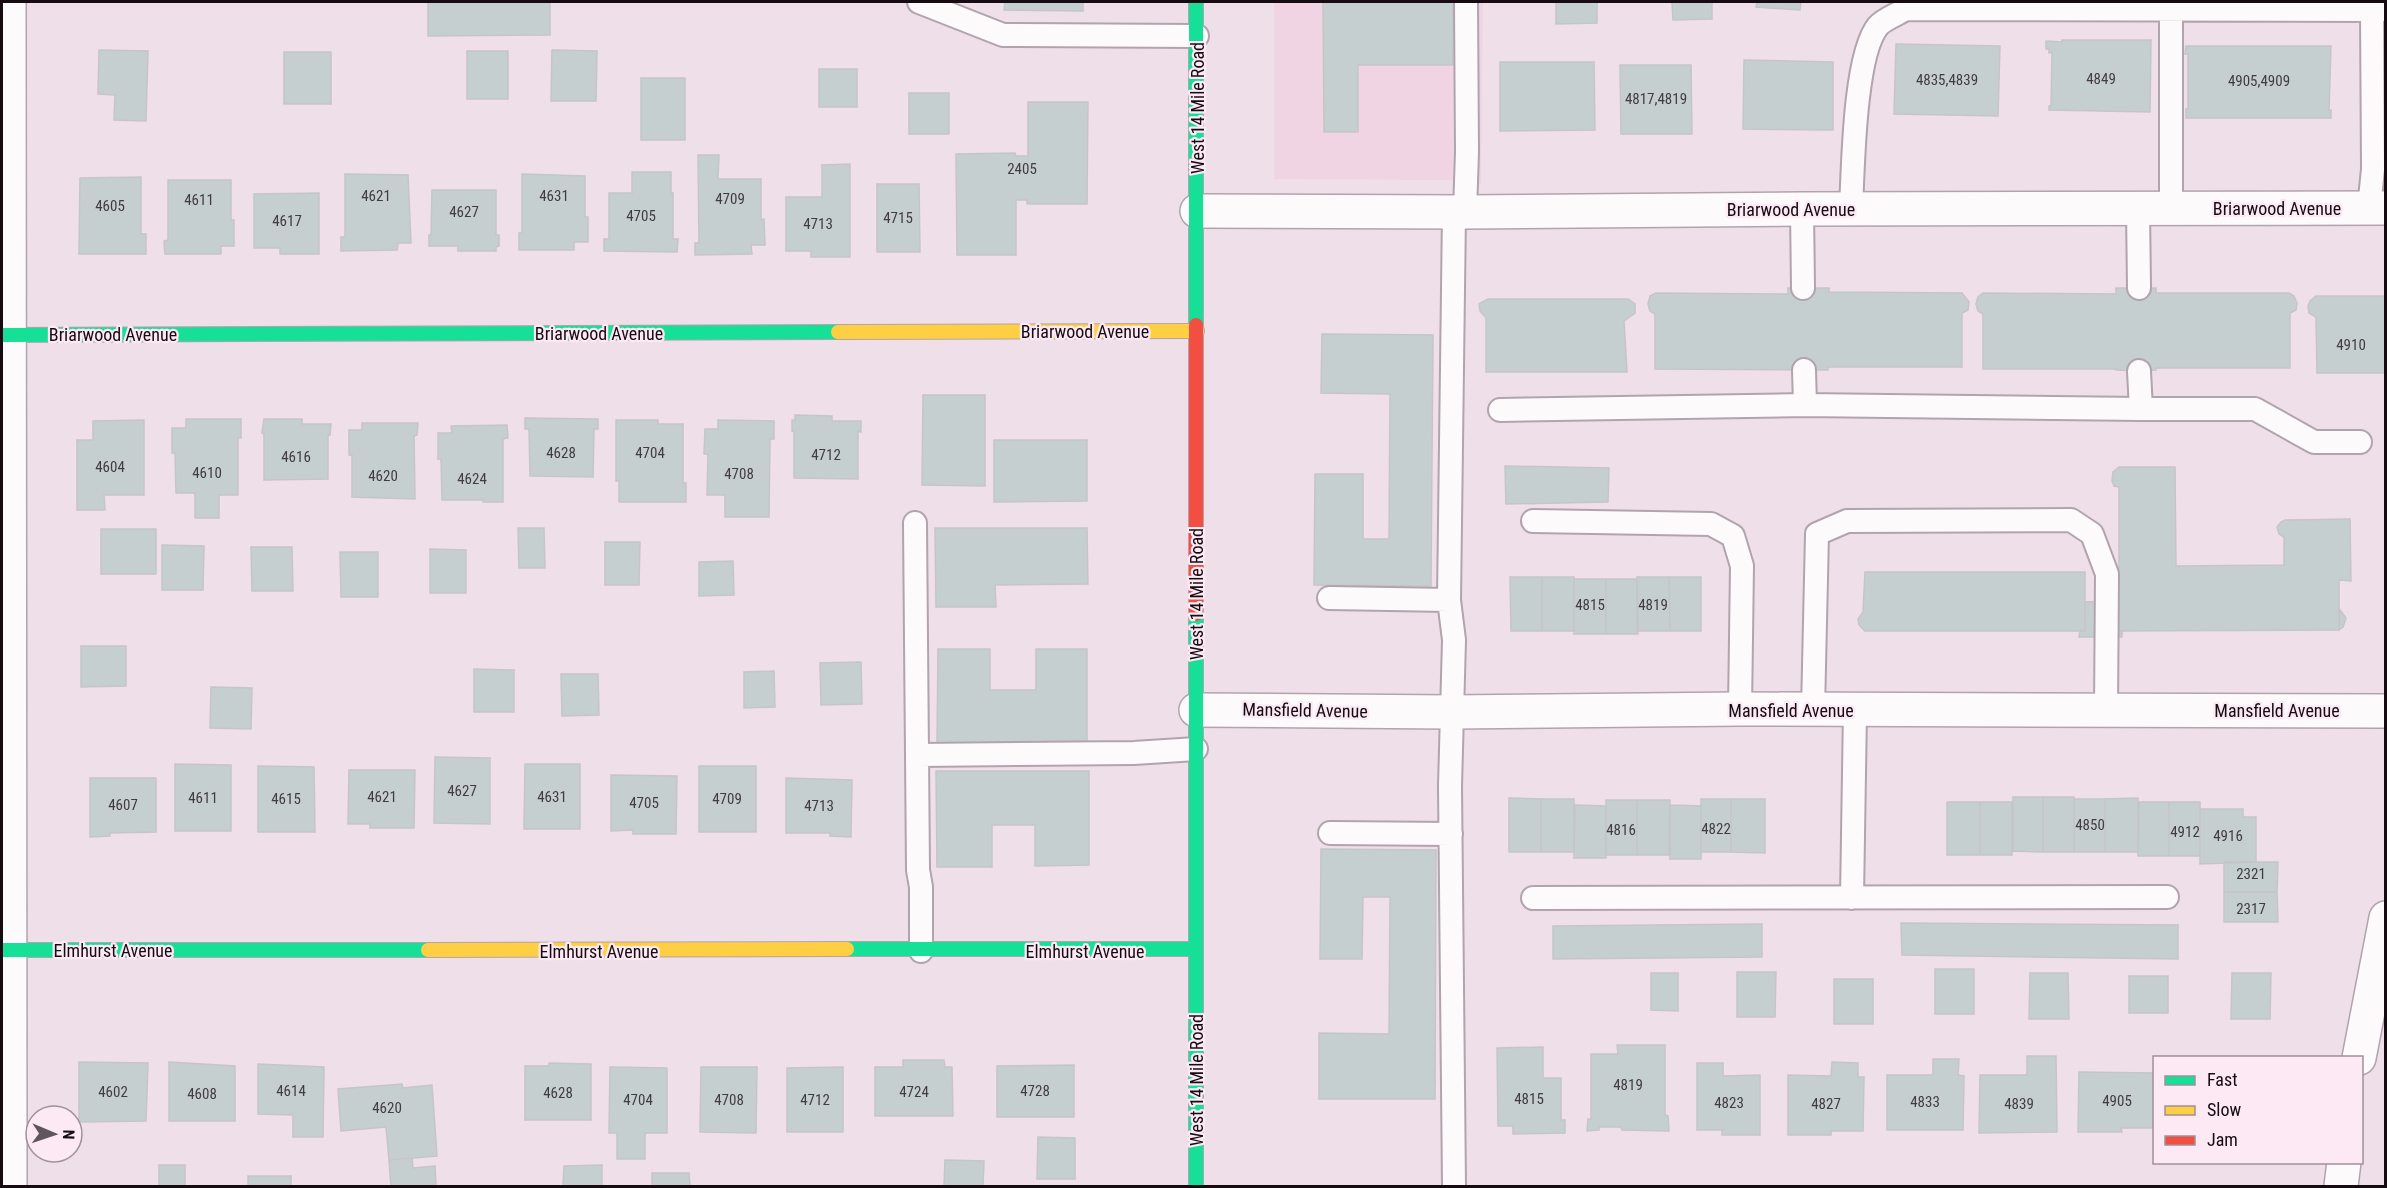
<svg xmlns="http://www.w3.org/2000/svg" width="2387" height="1188" viewBox="0 0 2387 1188" font-family="'Roboto Condensed',sans-serif">
<rect width="100%" height="100%" fill="#efdfe8"/>
<path fill="#f0d4e4" d="M1274 2H1483L1481 185 1449 180 1274 179Z"/>
<path fill="#c6cfcf" stroke="#c5c5c7" stroke-width="1.5" d="M428 2H550V35L428 36Z
M1005 2H1083V11L1004 10Z
M1323 2H1453V65H1358V132H1324Z
M1556 2H1597V23L1556 24Z
M1672 2H1712V19L1673 20Z
M1757 2H1801L1800 10 1756 7Z
M2062 40H2151L2150 112 2049 110V106H2051L2052 52 2049 53V49H2046V41L2062 42Z
M1896 44 2000 46 1998 116 1894 114Z
M2186 46H2331L2329 110H2331V118H2186V109H2188V54H2185Z
M99 50 148 51 146 121 114 120 115 95 98 94Z
M552 50 597 51 596 101H551Z
M467 51H508V99H467Z
M284 52H331V104H284Z
M1744 60 1833 62V130L1743 129Z
M1500 62H1594L1595 130 1500 131Z
M1620 65H1691L1692 134H1621Z
M819 69H857V107H819Z
M641 78H685V140H641Z
M909 93H949V134H909Z
M1028 102H1088L1087 204H1027V200H1016V255H957L956 154 1015 153 1016 156H1028Z
M698 155H719L718 179H761V220L764 219 765 245H751L752 254 695 255V243H699Z
M850 164V257H811V251H786V197H822V165Z
M632 172H671V194L673 193V239H678L677 252 604 251V239H609V193H632Z
M345 174 408 175 411 243H398L397 250 341 251V237H345Z
M522 174 585 176V217H588V242H574V250H519V233H522Z
M141 177V234H146V254H79L80 178Z
M168 180H231V220H234V246H221V254H165L164 241 168 240Z
M877 184H919L920 252H877Z
M432 190H496V235H499V246L496 247V251H458V246H429V235H431Z
M319 193V254H280V248H254V194Z
M1788 288H1829V292L1962 293 1969 302 1968 310 1962 313V367H1828V370L1655 369V314L1650 311 1648 304 1650 296 1656 293 1788 294Z
M2116 288H2156V293H2289L2294 296 2297 303 2296 310 2290 313V368H2156V370L2139 371 2116 370V369H1983V314L1978 311 1976 304 1978 297 1983 293 2116 294Z
M2316 296H2386V373H2317L2316 317 2309 313 2308 306 2310 301Z
M1488 299H1628L1635 304V313L1624 321 1627 372H1486V318L1480 311 1479 304Z
M1322 334 1433 335 1431 586 1314 585 1315 474H1363V539H1389L1390 394 1321 393Z
M923 395H985V486L922 485Z
M795 415 832 416V421H861V432L858 431V479L794 478V432L792 431V420H795Z
M525 418 598 419V429H594L593 477 530 476 529 429H525Z
M186 419H241V438H238V495H219V518H195V493H176L175 453H172V428H186Z
M264 419H302V424H331L330 435H328V479L264 480V434L262 433Z
M144 420V495H104L105 510H77V440H93V421Z
M616 420H658V424H683V483H686V502H619V481H616Z
M718 420 774 421V439H770L769 517H725V495H707L708 454H704L705 429H718Z
M362 423H418L417 435 414 436 415 499 352 497V455H349V430H362Z
M507 425 508 438 503 439V502H483V500H442L441 459H438V433H452L451 426Z
M994 440H1087V501L994 502Z
M1505 466 1609 468 1608 502 1506 504Z
M2119 467H2175L2176 566 2284 565V537L2279 534 2277 527 2281 522 2285 520 2350 519 2351 581 2339 580V630L2119 631V487L2114 486 2112 481 2113 472Z
M518 528H544L545 568H519Z
M935 528H1087L1088 584 995 585 996 607H936Z
M101 529H156V574H101Z
M605 542H640L639 585H605Z
M162 545 204 546 203 590H162Z
M251 547H292L293 591H252Z
M430 549 466 550V593H430Z
M340 552H378V597H341Z
M733 561 734 595 699 596V562Z
M1865 572H2085V631H1865L1859 625 1858 619 1863 612Z
M1510 577H1542V631H1511Z
M1542 577H1574V631H1542Z
M1637 577H1669L1670 631H1637Z
M1669 577H1701V631H1670Z
M1574 579H1606V634H1574Z
M1606 579H1637L1638 634H1606Z
M2119 601V631H2122V637H2079L2080 631H2085V602Z
M2340 610 2346 618 2343 627 2339 630Z
M81 646H126V686L81 687Z
M938 649H990V690H1036V649H1087V743H937Z
M861 662 862 704 821 705 820 663Z
M474 669 514 670V712H474Z
M774 671 775 707 744 708V672Z
M561 674H598L599 715 562 716Z
M211 687 252 688 251 729 210 728Z
M435 757 490 758V824L434 823Z
M175 764 231 765V831H175Z
M525 764H580V829H524Z
M258 766 314 767 315 832H258Z
M699 766H756V832H699Z
M349 770H415L414 828H370V824H348Z
M936 771H1089V865L1035 866V825H992V867H937Z
M611 775 677 776 676 834H633V830L611 831Z
M90 778H156V832L110 833V836L90 837Z
M786 778 852 780 851 837 830 836V833H786Z
M2013 797H2043V852L2013 851Z
M2043 797H2074V852H2043Z
M1509 798 1541 799V852H1509Z
M2138 798V852H2105V799Z
M1541 799H1574V852H1541Z
M1701 799H1731V852H1701Z
M1731 799H1765V853L1731 852Z
M2074 799H2105V852H2074Z
M1606 800H1637V855H1606Z
M1637 800H1670L1669 855H1637Z
M1947 802H1980V855H1947Z
M1980 802H2012V855H1980Z
M2139 802H2169V856H2138Z
M2169 802H2200V856H2169Z
M1575 805 1606 806V858H1574Z
M1670 805 1701 806V859H1670Z
M2200 809H2243V817H2256V862L2200 864Z
M1321 849 1436 850 1435 1099H1319V1033L1389 1034 1390 897H1363L1362 959H1320Z
M2224 862H2278L2277 892H2224Z
M2224 892H2277L2278 922H2224Z
M1901 923 2178 925V959L1902 955Z
M1762 924V957L1553 959V926Z
M1935 969H1974V1014H1935Z
M1737 972H1776L1775 1017H1737Z
M1651 973H1678V1011L1651 1010Z
M2030 973H2068L2069 1019H2029Z
M2232 973H2271L2270 1019H2231Z
M2129 976H2168V1013H2129Z
M1834 979H1873V1024H1834Z
M1617 1045H1665V1115L1668 1116 1669 1131 1622 1130 1621 1127H1599V1130L1587 1131 1588 1119H1591V1054H1618Z
M1543 1047V1078H1561V1120H1565V1133L1513 1134V1126H1498L1497 1048Z
M2027 1056H2056L2057 1132 1979 1133 1980 1075H2027Z
M1933 1059H1959L1958 1075 1964 1076 1963 1130H1887V1075H1933Z
M903 1060H944L945 1067H952L953 1116H875V1067H903Z
M79 1062 148 1063 146 1121 79 1122Z
M169 1062 235 1066V1121H169Z
M1832 1062 1858 1063V1077H1864L1863 1131H1831V1135H1788V1075L1831 1076Z
M549 1063 591 1064V1120H525V1066H549Z
M1697 1063H1723V1076L1760 1075V1135H1722V1130H1697Z
M258 1064 324 1067 323 1137H293V1115L258 1114Z
M1074 1065V1117H997V1066Z
M610 1067 667 1068V1133H645V1159H617V1133H609Z
M701 1067H757L756 1133 700 1132Z
M843 1067V1132H787V1068Z
M2079 1072 2154 1073V1128H2121L2122 1132H2078Z
M402 1084 403 1088 432 1085 437 1156 389 1160 386 1127 341 1131 338 1089Z
M1038 1137 1075 1138V1179H1037Z
M412 1158 413 1168 435 1166 436 1186H391L389 1160Z
M945 1160 984 1161 983 1186H944Z
M159 1165H185V1186H159Z
M602 1165V1186H563L564 1166Z
M652 1173H689L690 1186H652Z
M248 1176H291V1186H248Z"/>
<g fill="none" stroke-linecap="round" stroke-linejoin="round">
<defs>
<path id="lane" d="M919 2 1003 35 1197 36
M2171 10V208
M2138 208 2139 288
M2369 208 2373 169 2372 10
M1802 209 1803 288
M1851 209C1853 170 1854 55 1878 26 1884 19 1898 14 1906 9L2386 10
M1465 212 1467 152 1466 2
M1804 370 1805 405
M2139 371 2141 409H2255L2314 442H2360
M1500 410 1805 405 2141 409
M1533 521 1711 524 1733 536 1742 566 1740 709
M915 523 918 870 921 887V951
M1329 598 1449 600
M1813 710 1817 534 1847 521 2071 520 2092 534 2107 574 2106 710
M917 755 1134 753 1196 749
M1330 833 1451 834
M1533 898 2167 897
M1852 898 1855 710
M1454 1186 1450 786 1454 640 1449 600 1454 212"/>
<path id="street" d="M9 2 10 1186
M1197 211 1465 212 1802 209 2386 208
M1196 710 1451 712 1740 709 2386 711
M2359 1058 2386 918
M2341 1186 2344 1162"/>
<path id="fast" d="M1196 2V325
M2 335 838 332
M1196 614V1186
M847 949H1196
M2 950H428"/>
<path id="slow" d="M838 332 1197 331
M428 950 847 949"/>
<path id="jam" d="M1196 325V614"/>
</defs>
<use href="#lane" stroke="#b1a4ac" stroke-width="26"/>
<use href="#street" stroke="#b1a4ac" stroke-width="36"/>
<use href="#fast" stroke="#b1a4ac" stroke-width="16"/>
<use href="#slow" stroke="#b1a4ac" stroke-width="16"/>
<use href="#jam" stroke="#b1a4ac" stroke-width="16"/>
<use href="#lane" stroke="#fdfafc" stroke-width="22"/>
<use href="#street" stroke="#fdfafc" stroke-width="33"/>
<use href="#fast" stroke="#16e098" stroke-width="14"/>
<use href="#slow" stroke="#ffcf43" stroke-width="14"/>
<use href="#jam" stroke="#f24e42" stroke-width="14"/>
</g>
<g text-anchor="middle" dominant-baseline="central" stroke-width="4.5" stroke-linejoin="round" paint-order="stroke">
<g font-size="15" fill="#413c40">
<text x="2101" y="79">4849</text>
<text x="1947" y="80">4835,4839</text>
<text x="2259" y="81">4905,4909</text>
<text x="1656" y="99">4817,4819</text>
<text x="1022" y="169">2405</text>
<text x="376" y="196">4621</text>
<text x="554" y="196">4631</text>
<text x="730" y="199">4709</text>
<text x="199" y="200">4611</text>
<text x="110" y="206">4605</text>
<text x="464" y="212">4627</text>
<text x="641" y="216">4705</text>
<text x="898" y="218">4715</text>
<text x="287" y="221">4617</text>
<text x="818" y="224">4713</text>
<text x="2351" y="345">4910</text>
<text x="561" y="453">4628</text>
<text x="650" y="453">4704</text>
<text x="826" y="455">4712</text>
<text x="296" y="457">4616</text>
<text x="110" y="467">4604</text>
<text x="207" y="473">4610</text>
<text x="739" y="474">4708</text>
<text x="383" y="476">4620</text>
<text x="472" y="479">4624</text>
<text x="1590" y="605">4815</text>
<text x="1653" y="605">4819</text>
<text x="462" y="791">4627</text>
<text x="382" y="797">4621</text>
<text x="552" y="797">4631</text>
<text x="203" y="798">4611</text>
<text x="286" y="799">4615</text>
<text x="727" y="799">4709</text>
<text x="644" y="803">4705</text>
<text x="123" y="805">4607</text>
<text x="819" y="806">4713</text>
<text x="2090" y="825">4850</text>
<text x="1716" y="829">4822</text>
<text x="1621" y="830">4816</text>
<text x="2185" y="832">4912</text>
<text x="2228" y="836">4916</text>
<text x="2251" y="874">2321</text>
<text x="2251" y="909">2317</text>
<text x="1628" y="1085">4819</text>
<text x="291" y="1091">4614</text>
<text x="1035" y="1091">4728</text>
<text x="113" y="1092">4602</text>
<text x="914" y="1092">4724</text>
<text x="558" y="1093">4628</text>
<text x="202" y="1094">4608</text>
<text x="1529" y="1099">4815</text>
<text x="638" y="1100">4704</text>
<text x="729" y="1100">4708</text>
<text x="815" y="1100">4712</text>
<text x="2117" y="1101">4905</text>
<text x="1925" y="1102">4833</text>
<text x="1729" y="1103">4823</text>
<text x="1826" y="1104">4827</text>
<text x="2019" y="1104">4839</text>
<text x="387" y="1108">4620</text>
</g>
<g font-size="18" fill="#150b11" stroke="#fce9f4">
<text transform="translate(1197 108) rotate(-90)">West 14 Mile Road</text>
<text x="2277" y="208">Briarwood Avenue</text>
<text x="1791" y="209">Briarwood Avenue</text>
<text x="1085" y="331">Briarwood Avenue</text>
<text x="599" y="333">Briarwood Avenue</text>
<text x="113" y="334">Briarwood Avenue</text>
<text transform="translate(1196 594) rotate(-90)">West 14 Mile Road</text>
<text transform="translate(1305 710) rotate(1)">Mansfield Avenue</text>
<text x="1791" y="710">Mansfield Avenue</text>
<text x="2277" y="710">Mansfield Avenue</text>
<text x="113" y="950">Elmhurst Avenue</text>
<text x="599" y="951">Elmhurst Avenue</text>
<text x="1085" y="951">Elmhurst Avenue</text>
<text transform="translate(1196 1080) rotate(-90)">West 14 Mile Road</text>
</g>
</g>
<rect width="2387" height="1188" fill="none" stroke="#150b11" stroke-width="6"/>
<rect x="2153" y="1056" width="210" height="108" fill="#fce9f4" stroke="#a09099" stroke-width="1.5"/>
<rect x="2165" y="1076" width="30" height="9" fill="#16e098" stroke="#a09099" stroke-width="1.5"/>
<text x="2207" y="1086" font-size="18" fill="#150b11">Fast</text>
<rect x="2165" y="1106" width="30" height="9" fill="#ffcf43" stroke="#a09099" stroke-width="1.5"/>
<text x="2207" y="1116" font-size="18" fill="#150b11">Slow</text>
<rect x="2165" y="1136" width="30" height="9" fill="#f24e42" stroke="#a09099" stroke-width="1.5"/>
<text x="2207" y="1146" font-size="18" fill="#150b11">Jam</text>
<g transform="translate(54 1134) rotate(92)"><circle r="28" fill="#fce9f4" stroke="#a09099" stroke-width="1.5"/>
<path d="M0-4.5L10 22L0 15L-10 22Z" fill="#61555c"/>
<text y="-9" font-size="16" font-weight="bold" text-anchor="middle" fill="#150b11">N</text>
</g>
</svg>
